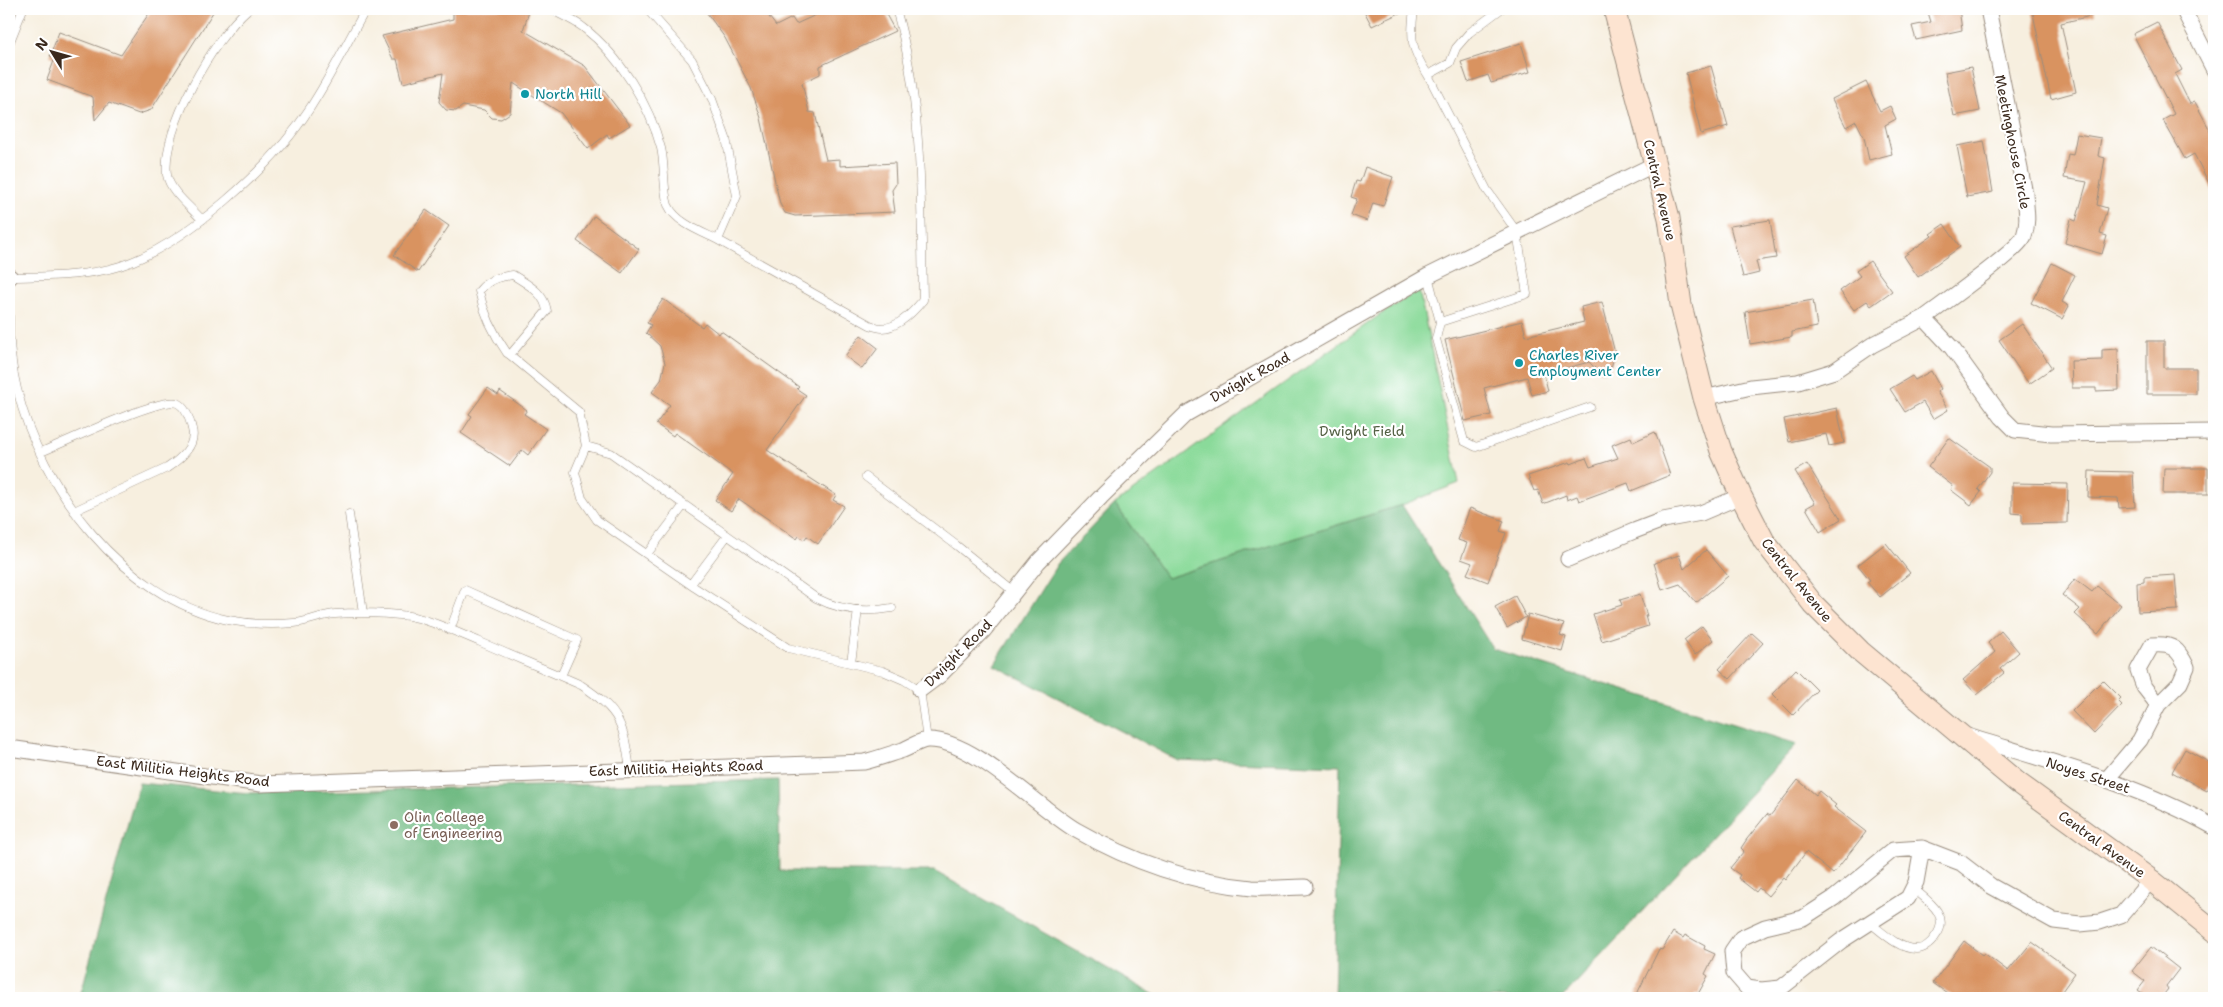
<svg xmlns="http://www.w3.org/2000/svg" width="2223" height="1007" viewBox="0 0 2223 1007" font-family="'Shantell Sans',sans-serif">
<rect width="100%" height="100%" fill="#fff"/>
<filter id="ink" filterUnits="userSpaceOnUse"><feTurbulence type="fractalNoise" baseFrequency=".02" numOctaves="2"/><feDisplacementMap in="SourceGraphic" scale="10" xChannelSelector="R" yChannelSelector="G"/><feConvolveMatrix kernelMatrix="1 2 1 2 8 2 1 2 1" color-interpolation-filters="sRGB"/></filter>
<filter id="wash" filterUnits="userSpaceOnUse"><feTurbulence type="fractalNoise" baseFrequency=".0096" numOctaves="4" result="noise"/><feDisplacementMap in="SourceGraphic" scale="20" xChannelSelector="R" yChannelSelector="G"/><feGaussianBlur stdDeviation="1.12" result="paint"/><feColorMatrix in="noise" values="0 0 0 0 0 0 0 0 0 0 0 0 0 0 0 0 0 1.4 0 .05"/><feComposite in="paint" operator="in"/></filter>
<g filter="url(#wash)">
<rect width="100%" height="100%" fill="#f7efdf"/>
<path fill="#8ada9a" stroke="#62825c" d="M1419 290 1459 483 1402 505 1167 578 1115 504 1378 316Z"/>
<path fill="#6fba82" stroke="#557250" d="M1115 504 1167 578 1402 505 1493 649 1797 744 1562 998H1334L1340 766 1177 760 994 665 1058 563Z
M778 780 780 871H934L1160 998H85L80 996 139 783 249 793Z"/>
<g id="blocks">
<path fill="#d99360" d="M152 9H215L151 110 139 114 109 103 95 120 93 97 47 80 55 58 50 56 59 32 121 55Z
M453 9H530L523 30 585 66 630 125 609 138 607 134 588 149 561 113 513 83 510 113 501 119 492 118 484 110 463 106 456 111 446 110 439 102 443 73 403 83 397 59H393L382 36 453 19Z
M704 9H763L776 26 792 18 796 24 829 9H883L895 31 820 66V74L802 83 809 112 815 113 826 160 840 159V166L895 163 896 184 892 190 895 212 795 216 785 213 780 204 761 118 751 88 725 38Z
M1363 9H1408L1372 26Z
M1927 9H1959L1962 30 1916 40 1912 26 1931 22Z
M2032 9H2094L2095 15 2061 23 2076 92 2051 99Z
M2157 22 2182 70 2175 74 2190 104 2195 102 2214 138V193L2194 154 2185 159 2163 120 2174 114 2133 34Z
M1521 43 1530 72 1491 83 1488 75 1468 82 1461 62Z
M1711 66 1728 126 1701 134 1686 73Z
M1971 67 1980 111 1954 116 1945 72Z
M1866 82 1880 111 1890 106 1896 119 1885 125 1892 154 1869 160 1864 137 1856 121 1846 127 1832 99Z
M2077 134 2101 138 2098 156 2105 158 2097 205 2107 208 2100 234 2107 236 2102 254 2065 243 2071 219 2076 221 2087 182 2064 178 2068 154 2073 155Z
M1984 141 1993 192 1967 197 1957 146Z
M1365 167 1393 177 1383 206 1373 203 1367 221 1351 215 1357 199 1351 197 1356 181 1360 182Z
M426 210 449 226 418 272 394 255Z
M594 216 639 249 622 273 577 241Z
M1770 220 1776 258 1756 261 1759 273 1743 277 1730 226Z
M1944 224 1960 247 1918 277 1904 256 1932 236 1930 234Z
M1870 261 1892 291 1871 306 1867 301 1854 310 1840 291 1860 276 1856 271Z
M2052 263 2075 275 2062 302 2069 306 2062 319 2031 303Z
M663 299 702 327 705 323 719 334 721 331 799 387 797 389 806 395 767 450 836 495 833 500 844 506 818 544 807 536 804 540 799 536 797 539 739 499 731 511 715 500 733 474 675 433 673 436 656 424 670 405 652 392 661 380 665 363 660 346 646 333 651 325 647 323Z
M1813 300 1817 327 1792 332V337L1750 344 1745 312Z
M1602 302 1615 353 1611 368 1602 372 1597 370 1589 362 1544 374 1548 391 1532 395 1527 377 1484 388 1491 415 1465 421 1445 340 1522 321 1526 336 1584 322 1581 307Z
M2022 324 2052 368 2029 384 1999 340Z
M861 335 878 348 862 369 845 356Z
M2147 341H2164V368H2196V394H2147Z
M2118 349 2119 390 2096 391V388H2072L2071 361 2102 360V350Z
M1931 371 1941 389 1937 392 1948 410 1933 419 1923 402 1905 412 1890 389 1912 376 1915 380Z
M488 388 498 395 500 391 527 410 524 414 546 429 528 455 522 450 510 466 461 433 472 416 469 414Z
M1837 408 1844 443 1829 446 1826 434 1789 442 1784 419Z
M1655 432 1670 475 1631 491 1628 483 1579 501 1577 496 1567 500 1566 495 1543 504 1538 490 1534 491 1528 476 1570 462 1571 464 1586 458 1590 467 1618 458 1612 445 1631 437 1633 442Z
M1949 438 1990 467V472L1978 489 1981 492 1971 505 1951 490 1953 486 1928 467Z
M1807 464 1841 519 1820 532 1806 508 1815 503 1795 471Z
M2164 468H2208V494H2163Z
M2089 471 2133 472 2135 507 2119 508 2118 498 2088 497Z
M2012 483 2068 484 2067 523 2022 524V514L2012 513Z
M1470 508 1504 521 1500 531 1506 533 1488 582 1467 574 1472 563 1461 559 1467 543 1458 540Z
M1886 543 1910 573 1880 597 1867 582 1870 580 1858 565Z
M1706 550 1728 576 1696 603 1680 584 1662 590 1654 563 1679 555 1684 569Z
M2175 575 2178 610 2138 612 2137 583 2144 582V577Z
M2075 579 2092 592 2097 586 2121 605 2098 634 2075 614 2080 609 2062 595Z
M1640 594 1647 616H1645L1648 626 1602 641 1593 614 1622 605 1620 600Z
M1515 596 1526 617 1507 628 1495 607Z
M1528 614 1564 624 1560 635 1566 637 1562 651 1522 639Z
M1702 626 1713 640 1695 655 1684 640Z
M2001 631 2019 652 2000 669 2004 673 1977 695 1963 680 1995 652 1988 643Z
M1752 633 1763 643 1730 679 1719 669Z
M1796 669 1817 690 1793 715 1772 694Z
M2103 680 2121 698 2118 701 2122 705 2094 734 2072 711Z
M2185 749 2214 765V777L2207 791 2172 772Z
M1798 780 1816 795 1819 791 1836 805 1834 807 1866 832 1833 874 1806 852 1785 880 1783 878 1768 896 1759 888 1756 892 1738 878 1740 875 1730 868 1744 851 1741 848 1747 839 1767 814 1770 816Z
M1673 932 1683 938 1685 935 1705 946 1704 949 1715 954 1705 974 1708 976 1698 994 1696 993 1693 998H1635L1659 949 1662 950Z
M1964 941 1982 955 1984 953 2008 971 2032 942 2075 973 2057 998H1954L1933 983Z
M2151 947 2179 969 2166 986 2168 989 2161 998H2149L2138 990 2145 981 2132 971Z"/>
</g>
</g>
<g filter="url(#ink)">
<use href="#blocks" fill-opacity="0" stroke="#998c7e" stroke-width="1"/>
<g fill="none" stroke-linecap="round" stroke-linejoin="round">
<defs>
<path id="service" d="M550 9C561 15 574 20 584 28 620 56 649 104 661 148 665 164 663 191 668 205 676 223 702 232 718 240
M647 9 692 60 712 99 726 138 737 196 718 240 870 325C873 326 878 328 882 328 898 328 914 311 923 300 921 204 923 102 896 9
M1414 9C1410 39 1411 49 1428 75
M9 44 23 9
M202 220C191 207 170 192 167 175 161 129 214 38 248 9
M1428 276 1440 322 1527 294 1517 232 1487 190 1428 75 1450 63 1456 48 1469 33 1501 9
M9 294 10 277C46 276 85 277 120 266 185 245 273 166 310 108 331 76 347 42 366 9
M9 316C9 340 11 365 17 389 41 489 123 598 228 620 249 624 273 625 294 623 308 622 321 615 335 614 359 612 385 613 409 616 432 620 455 632 478 641 512 656 547 670 581 685 621 711 623 724 630 769
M1440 322 1436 339 1464 441 1476 447 1590 407
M510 355 547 311C544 292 528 285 513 275 498 277 489 279 479 291 484 315 493 333 507 353L510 355 579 412 586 446 575 472 582 498 597 520 694 587 788 648 883 671 904 680 920 690 927 740
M586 446 611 453 816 598C841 611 865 613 892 608
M41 452C61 444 161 396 177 403 186 407 190 420 192 429 197 446 179 460 167 468L74 511
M866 477 956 545 1014 592
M349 514 363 613
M647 554 684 505
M691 584 727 536
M450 630 465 590 577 640 561 676
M851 663 858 610
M1869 922C1882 932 1899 949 1916 949 1925 949 1931 943 1935 937 1952 916 1928 901 1913 888"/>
<path id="minor" d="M2183 9 2214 70
M9 277H10
M1924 318C1941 305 2018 251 2024 236 2029 222 2026 209 2025 194L1988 9
M1704 398 1751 387 1798 382 1834 371 1872 345 1924 318 1952 348 2002 417 2015 430 2051 434 2214 432
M1568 559 1634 531 1663 520 1701 513 1741 496
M920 690 940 675 984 630 1038 562 1101 497 1186 414 1428 276 1655 164
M1967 736C2051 762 2137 784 2214 827
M9 748 261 784 864 762C877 759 890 754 903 750 911 747 920 740 928 740 973 739 1037 807 1076 830 1130 861 1189 882 1252 888 1269 889 1287 887 1305 887
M2107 779 2140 740 2158 705 2144 687 2138 670 2152 645C2173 643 2178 649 2187 667L2180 683 2158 705
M1922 848 1893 850 1834 898 1803 918 1765 927 1741 938 1732 951 1734 973 1747 988 1761 990 1781 988 1841 941 1908 898 1916 882 1922 848 1961 863 1991 886 2054 921 2080 924 2100 922 2121 915 2151 880"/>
<path id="secondary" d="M1614 9 1669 218 1681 305 1704 398 1721 451 1741 496 1764 541 1813 604 1860 651 2018 783 2151 880 2214 931"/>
</defs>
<use href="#service" stroke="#998c7e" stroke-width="9"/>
<use href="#minor" stroke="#998c7e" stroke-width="17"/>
<use href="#secondary" stroke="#998c7e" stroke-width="23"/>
<use href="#service" stroke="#fff" stroke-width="8"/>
<use href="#minor" stroke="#fff" stroke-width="15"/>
<use href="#secondary" stroke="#fde4d1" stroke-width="21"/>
</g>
</g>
<g fill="#0f9aa8" stroke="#fff" stroke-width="2">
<circle cx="525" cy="94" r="5"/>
<circle cx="1519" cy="363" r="5"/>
</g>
<circle fill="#8d6e63" stroke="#fff" stroke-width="2" cx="394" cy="825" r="5"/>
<g text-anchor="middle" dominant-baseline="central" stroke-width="4.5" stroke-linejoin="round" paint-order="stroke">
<g font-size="14" fill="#0d838f" stroke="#fff" text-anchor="start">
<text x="535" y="94">North Hill</text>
<text x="1529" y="355">Charles River<tspan x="1529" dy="16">Employment Center</tspan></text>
</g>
<g font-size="14" fill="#3b2a1e" stroke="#fff">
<text transform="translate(2013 142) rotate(79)">Meetinghouse Circle</text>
<text transform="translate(1660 190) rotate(77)">Central Avenue</text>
<text transform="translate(1250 377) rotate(-29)">Dwight Road</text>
<text transform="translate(1797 580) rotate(51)">Central Avenue</text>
<text transform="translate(958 653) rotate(-45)">Dwight Road</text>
<text transform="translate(676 768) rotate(-2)">East Militia Heights Road</text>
<text transform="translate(183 771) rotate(7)">East Militia Heights Road</text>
<text transform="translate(2088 775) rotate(18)">Noyes Street</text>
<text transform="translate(2102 844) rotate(36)">Central Avenue</text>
</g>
<g font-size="14" fill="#535f43" stroke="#fff">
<text x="1362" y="431">Dwight Field</text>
</g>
<g font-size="14" fill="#785e54" stroke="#fff" text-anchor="start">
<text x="404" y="817">Olin College<tspan x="404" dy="16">of Engineering</tspan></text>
</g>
</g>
<rect width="2223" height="1007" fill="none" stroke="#fff" stroke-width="30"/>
<g transform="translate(52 52) rotate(307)" stroke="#ffffff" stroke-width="4" paint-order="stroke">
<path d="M0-4L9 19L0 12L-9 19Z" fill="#3b2a1e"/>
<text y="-8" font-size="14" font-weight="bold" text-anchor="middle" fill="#3b2a1e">N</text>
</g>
</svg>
